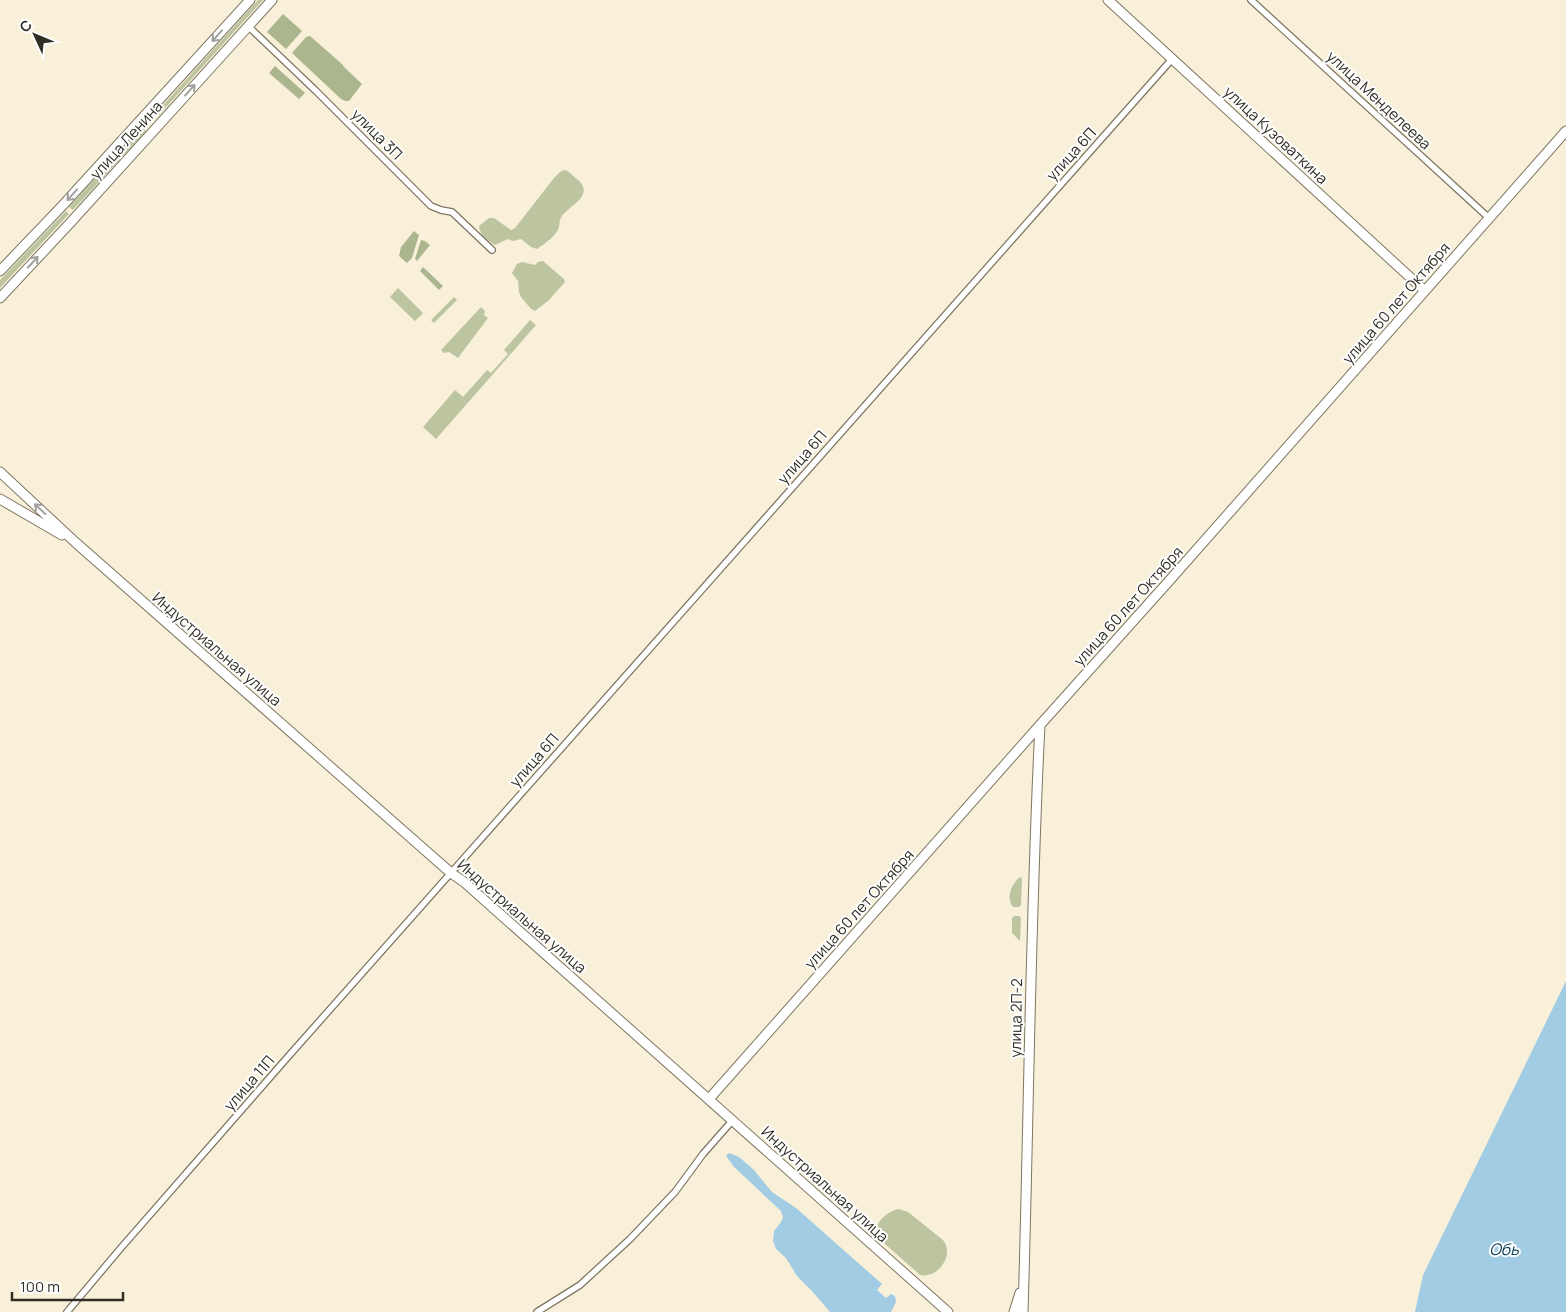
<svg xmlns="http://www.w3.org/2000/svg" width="1566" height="1312" viewBox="0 0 1566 1312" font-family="Manrope,sans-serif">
<rect width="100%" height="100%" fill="#f9f0d9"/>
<path fill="#bcc5a0" d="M258 0H263L158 116 155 114Z
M142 127 146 131 73 210 69 207Z
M564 170C570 171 572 176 577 179 596 195 570 205 562 216 559 220 560 222 559 227 556 237 545 243 537 249L531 247 521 239 513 241 508 239 495 245C488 241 479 234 479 226L489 218H494L511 230 515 228 554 178 560 172Z
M66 211 69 214 0 288V280Z
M543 261 564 279 565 282 549 300 535 311 531 309 521 297 519 292 518 281 512 273 517 264 522 262 535 265 538 262Z
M398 288 423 313 415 321 390 297Z
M454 297 457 300 434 323 431 320Z
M481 307 485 311 484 315 488 318 458 358 449 352 444 353 441 350Z
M530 320 536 325 436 439 423 427 455 390 463 397 487 370 491 373 508 354 504 350Z
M1020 877 1022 878 1021 905 1019 907H1013C1006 898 1011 884 1020 877Z
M1014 916H1019L1021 918 1020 941 1012 933V918Z
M899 1209 908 1212 943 1240C955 1255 938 1279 920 1275L876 1236C873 1224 887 1211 899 1209Z"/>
<path fill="#acb68e" d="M283 14 302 31 286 49 267 32Z
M310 36 342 64 344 67 362 84 349 101H345L341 99 292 53 306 37Z
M275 66 305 93 299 99 269 73Z
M414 231 419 235 412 258 407 263 399 256 401 247Z
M421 240 425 241 430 245 417 261 415 259Z
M423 267 443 286 439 290 420 271Z"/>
<path fill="#a1cce4" d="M1566 981V1312H1415L1423 1275Z
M729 1153 739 1157 753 1169 772 1192 796 1208 882 1284 877 1290 886 1298 891 1294 895 1296 896 1302 891 1312H830L811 1290 797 1276 786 1258 776 1249 773 1241 774 1231 781 1222 783 1217 781 1211 734 1167 726 1156Z"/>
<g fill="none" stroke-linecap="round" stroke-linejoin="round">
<defs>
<path id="minor" d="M1251 0 1489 218
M248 26 316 91 431 206 441 210 452 212 492 250
M67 1312 120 1249 286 1059 1173 58
M537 1312 580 1285 630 1239 675 1192 703 1154 732 1121"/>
<path id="secondary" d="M1108 0 1425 291
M0 472 75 542 451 873 464 882 948 1312
M0 499 62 535
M709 1099 1040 725 1169 581 1566 131
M1014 1312 1020 1293
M1023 1312C1029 1116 1030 920 1040 725"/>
<path id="primary" d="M0 271 63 205 250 0
M0 298 71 222 272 0"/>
</defs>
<use href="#minor" stroke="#7e7662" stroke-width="8"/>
<use href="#secondary" stroke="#7e7662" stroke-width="11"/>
<use href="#primary" stroke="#7e7662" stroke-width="11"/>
<use href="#minor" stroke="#fff" stroke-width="5.5"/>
<use href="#secondary" stroke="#fff" stroke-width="9"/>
<use href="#primary" stroke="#fff" stroke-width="9"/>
</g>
<defs><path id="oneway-shaft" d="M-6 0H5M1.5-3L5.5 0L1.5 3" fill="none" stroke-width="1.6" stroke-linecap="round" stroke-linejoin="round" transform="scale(1.25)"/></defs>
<g stroke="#a2a09c">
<use href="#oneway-shaft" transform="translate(217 36) rotate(132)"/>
<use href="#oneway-shaft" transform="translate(190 90) rotate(-48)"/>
<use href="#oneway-shaft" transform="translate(72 195) rotate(132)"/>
<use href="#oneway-shaft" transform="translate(33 262) rotate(-47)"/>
<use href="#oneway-shaft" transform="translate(40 509) rotate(-137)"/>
</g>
<g text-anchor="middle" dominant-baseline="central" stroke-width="4" stroke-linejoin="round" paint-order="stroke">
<g font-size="15" fill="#302d24" stroke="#fefefe">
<text transform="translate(1379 100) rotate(43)">улица Менделеева</text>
<text transform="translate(377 134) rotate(45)">улица 3П</text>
<text transform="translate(1276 135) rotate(43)">улица Кузоваткина</text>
<text transform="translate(126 140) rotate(-48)">улица Ленина</text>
<text transform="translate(1071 154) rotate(-48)">улица 6П</text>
<text transform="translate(1396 303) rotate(-49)">улица 60 лет Октября</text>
<text transform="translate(802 457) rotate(-49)">улица 6П</text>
<text transform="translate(1128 606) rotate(-48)">улица 60 лет Октября</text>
<text transform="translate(217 649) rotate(41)">Индустриальная улица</text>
<text transform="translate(534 760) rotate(-49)">улица 6П</text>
<text transform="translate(859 909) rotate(-48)">улица 60 лет Октября</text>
<text transform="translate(522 916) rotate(41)">Индустриальная улица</text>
<text transform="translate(1016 1018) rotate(-89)">улица 2П-2</text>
<text transform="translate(249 1083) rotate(-49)">улица 11П</text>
<text transform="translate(825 1184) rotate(42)">Индустриальная улица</text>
</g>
<g font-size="16" font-style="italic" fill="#0d455e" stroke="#fefefe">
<text x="1504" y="1249">Обь</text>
</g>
</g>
<g transform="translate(35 35) rotate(314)" stroke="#fefefe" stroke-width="4" paint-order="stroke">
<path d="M0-4L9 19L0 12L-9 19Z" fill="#302d24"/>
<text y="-8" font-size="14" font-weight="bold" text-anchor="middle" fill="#302d24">С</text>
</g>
<path d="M12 1292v8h111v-8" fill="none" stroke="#302d24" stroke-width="2.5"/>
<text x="20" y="1292" font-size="15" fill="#302d24" stroke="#fefefe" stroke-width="4" paint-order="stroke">100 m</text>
</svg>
